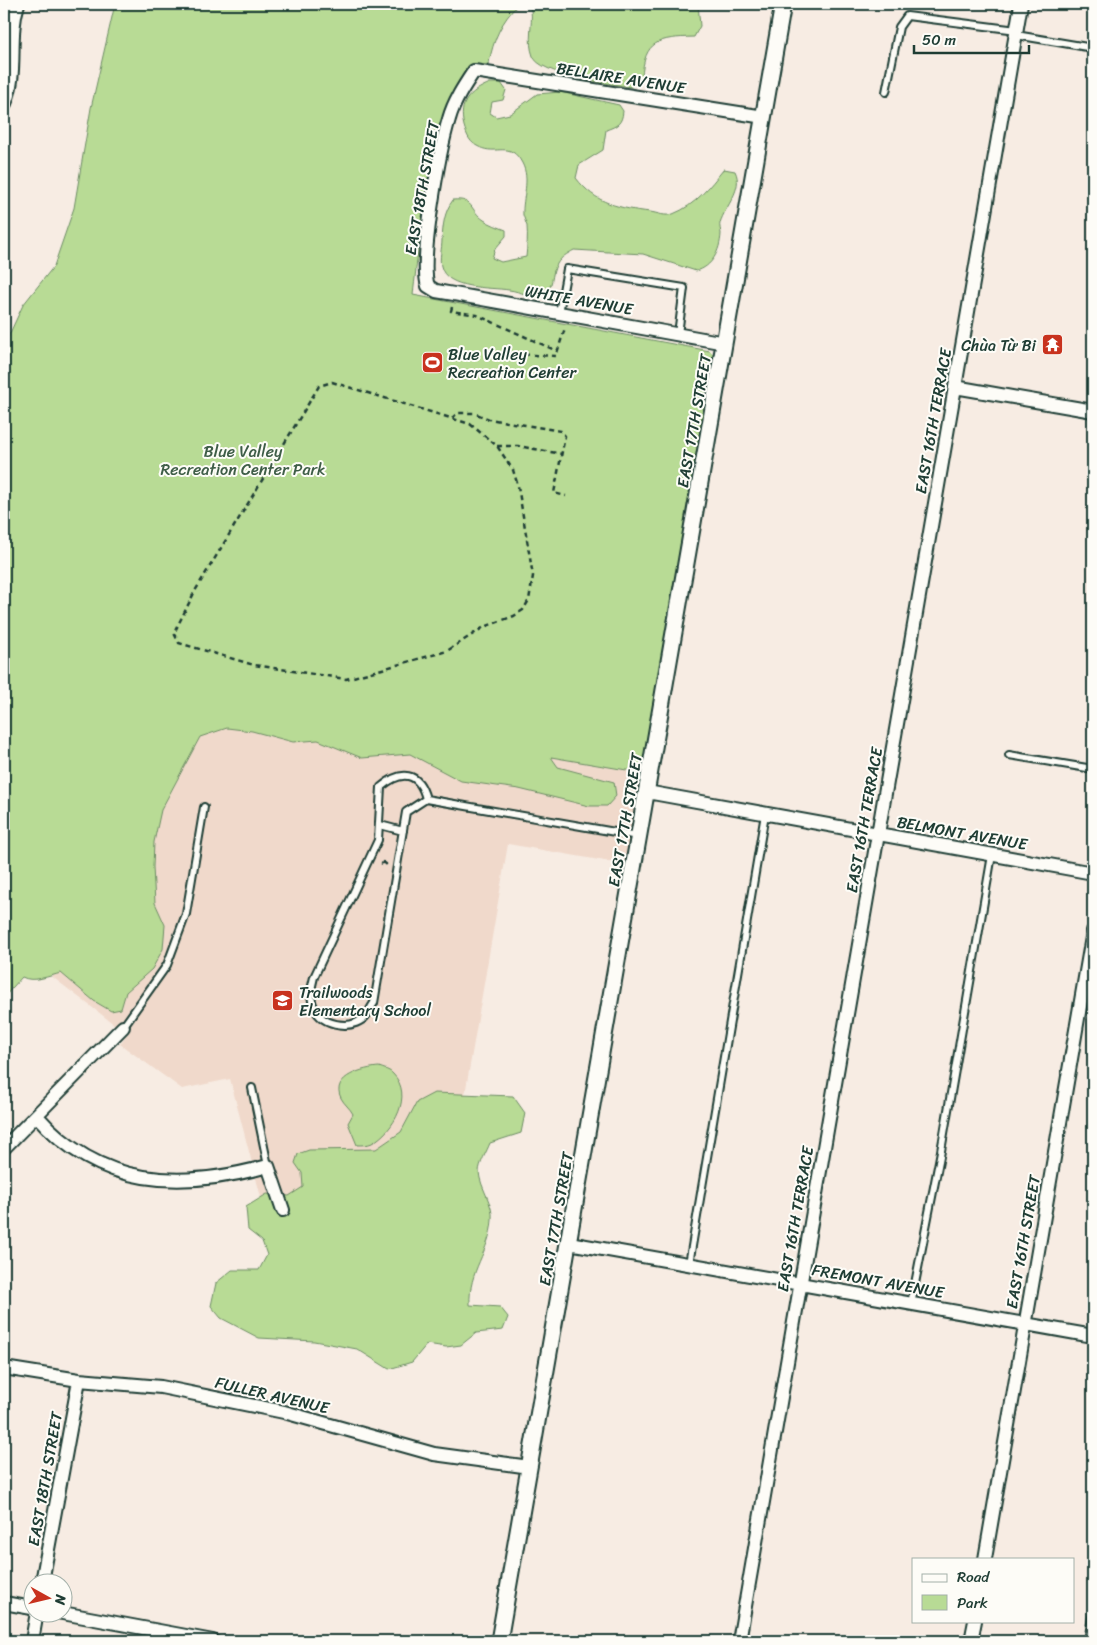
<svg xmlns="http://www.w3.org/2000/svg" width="1097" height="1645" viewBox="0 0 1097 1645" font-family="Sriracha,sans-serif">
<rect width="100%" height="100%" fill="#f7ece3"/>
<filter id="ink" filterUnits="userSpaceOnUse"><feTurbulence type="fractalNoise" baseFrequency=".02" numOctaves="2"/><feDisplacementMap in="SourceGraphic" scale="10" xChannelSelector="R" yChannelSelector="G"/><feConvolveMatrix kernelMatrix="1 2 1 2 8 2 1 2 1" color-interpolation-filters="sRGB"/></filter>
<g filter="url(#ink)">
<path fill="#f0d9cb" d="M74 670 644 773 628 865 508 844 425 1327 290 1308 230 1079 182 1089 120 1044 127 1034 42 969Z"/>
<path fill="#b8db95" stroke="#6c8c64" d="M115 4H698L700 26 694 37C659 38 644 40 642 78L631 87C611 84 539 75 533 56 527 40 533 26 531 10L525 5H518C502 20 493 40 489 63L482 67 470 66C428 116 421 230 413 295L710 351 715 356 644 773 551 757 558 767 614 782 616 796 607 806H589L519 789 461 781 410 754 362 758 318 740 293 742 252 731 227 728 200 737 161 810 154 842 153 867 155 903 165 925 163 949 152 969 126 992 121 1009 111 1011 94 1001 61 973C49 976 33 983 22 977L4 997V346L23 305 54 266 74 208 91 108Z
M490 83H501L506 90 503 100 492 102 490 113 496 117 510 114 537 94 560 92 619 105 623 111C622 124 617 126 606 130L603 150 579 165 576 178C596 204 619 208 650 212 658 213 665 217 673 214 696 205 709 187 724 169L735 171C744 189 725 206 720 223 719 226 721 231 721 234 720 251 712 267 696 271L643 254 574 250C567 254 561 257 557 264 550 274 555 288 543 294 532 299 520 291 509 290 490 287 446 290 441 266 439 259 442 248 442 240 443 225 444 212 453 200 474 198 469 210 484 220 490 224 498 227 506 230V236L495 249 492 258 501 262 526 257C527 247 528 236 527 226 526 222 524 219 523 215 522 197 531 180 522 163 510 140 497 156 479 147 470 143 467 136 464 126 458 103 469 92 490 83Z
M379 1067C384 1069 390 1070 393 1074 414 1095 394 1131 372 1143 368 1145 362 1145 357 1145L348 1123 353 1114C350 1108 344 1104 341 1098 330 1076 365 1068 379 1067Z
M434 1093 513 1096 525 1113 521 1133 490 1143C487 1151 479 1164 479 1172 480 1188 494 1204 492 1220 490 1252 468 1270 470 1305L500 1307 508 1317 503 1330 476 1333 461 1345 446 1347 427 1344 412 1362 389 1369 357 1349 314 1341 259 1338 221 1318 211 1306 216 1283 232 1270H259L267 1255 262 1241 248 1230 246 1207 267 1194 289 1196 303 1187 302 1173 295 1163 298 1154 309 1150 376 1149 401 1132 417 1102Z"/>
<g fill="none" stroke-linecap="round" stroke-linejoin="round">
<defs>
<path id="service" d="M1016 35 1093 48
M886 92 899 27 907 16 1017 30
M559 313 567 269 684 288 678 334
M1009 755 1093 769
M426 799C419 771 401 770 381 787L378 840 314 977C306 1004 316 1024 345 1025 352 1025 361 1022 366 1016 369 1012 371 1007 374 1003L406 812 426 799 638 836
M380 825 403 831
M123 1027 167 965 186 914 204 807
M252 1088 268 1166
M689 1264 765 814
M911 1304 941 1151 992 855
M1088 1641 1093 1611"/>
<path id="minor" d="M4 106C19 73 7 38 18 4
M725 343 454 294 436 291 428 286C419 261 440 148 449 119 454 101 464 86 474 71L764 117
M955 387 1093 411
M647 792 1093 873
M37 1116C100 1188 181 1190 268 1166L283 1210
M4 1148 123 1027
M569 1243 1093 1336
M4 1368 79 1380 161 1387 284 1412 434 1454 530 1467
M985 1559 1093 931
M42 1582 79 1380
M4 1603 32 1608
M57 1612 213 1641
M32 1641 37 1612
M739 1641 1021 4
M971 1641 975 1621"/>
<path id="tertiary" d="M499 1641 783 4"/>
</defs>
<use href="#service" stroke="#1f3d34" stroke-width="10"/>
<use href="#minor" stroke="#1f3d34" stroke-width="16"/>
<use href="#tertiary" stroke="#1f3d34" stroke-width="19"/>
<path stroke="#1f3d34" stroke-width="2.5" stroke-dasharray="5 4" stroke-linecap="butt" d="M452 307 451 311 477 315 557 351
M488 353 556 356 565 328
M332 382 470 424 497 446 513 470 518 486 533 576 529 600 523 610 514 616 484 627 447 651 346 679 254 665 179 643 174 633 195 591 319 386Z
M452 418 458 413H474L489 419 561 431 565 436 554 493 566 496
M497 446H518L562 454
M383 862 386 864 384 866 382 864Z"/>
<use href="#service" stroke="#fdfcf7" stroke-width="6"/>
<use href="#minor" stroke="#fdfcf7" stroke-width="12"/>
<use href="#tertiary" stroke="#fdfcf7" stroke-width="15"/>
</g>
</g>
<defs>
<symbol id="temple-square" viewBox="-11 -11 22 22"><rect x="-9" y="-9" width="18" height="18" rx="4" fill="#c8321e" stroke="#fdfcf7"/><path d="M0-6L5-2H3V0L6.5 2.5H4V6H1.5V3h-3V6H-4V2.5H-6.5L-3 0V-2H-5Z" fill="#fff"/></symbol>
<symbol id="stadium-square" viewBox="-11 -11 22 22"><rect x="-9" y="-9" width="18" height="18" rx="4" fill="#c8321e" stroke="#fdfcf7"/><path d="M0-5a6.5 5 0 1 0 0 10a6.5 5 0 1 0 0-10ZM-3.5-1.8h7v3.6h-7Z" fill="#fff"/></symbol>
<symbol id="school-square" viewBox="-11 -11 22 22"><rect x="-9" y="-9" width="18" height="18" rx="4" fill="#c8321e" stroke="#fdfcf7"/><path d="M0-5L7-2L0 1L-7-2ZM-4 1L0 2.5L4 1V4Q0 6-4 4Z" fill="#fff"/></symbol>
</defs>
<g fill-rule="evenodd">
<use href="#temple-square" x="1040" y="332" width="25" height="25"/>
<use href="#stadium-square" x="420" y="350" width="25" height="25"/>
<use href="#school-square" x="270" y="988" width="25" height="25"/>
</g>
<g text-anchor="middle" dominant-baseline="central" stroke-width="4" stroke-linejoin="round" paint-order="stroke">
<g font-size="16" fill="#1f3d34" stroke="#fdfcf7">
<text transform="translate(621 78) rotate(9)">BELLAIRE AVENUE</text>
<text transform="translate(422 188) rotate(-80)">EAST 18TH STREET</text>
<text transform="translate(579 300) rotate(10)">WHITE AVENUE</text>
<text transform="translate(694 421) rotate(-80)">EAST 17TH STREET</text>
<text transform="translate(933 421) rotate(-80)">EAST 16TH TERRACE</text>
<text transform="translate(625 820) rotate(-80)">EAST 17TH STREET</text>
<text transform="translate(864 820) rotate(-80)">EAST 16TH TERRACE</text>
<text transform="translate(962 833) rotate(10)">BELMONT AVENUE</text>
<text transform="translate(556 1219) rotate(-80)">EAST 17TH STREET</text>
<text transform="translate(795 1219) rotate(-80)">EAST 16TH TERRACE</text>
<text transform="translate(1023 1242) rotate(-80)">EAST 16TH STREET</text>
<text transform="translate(878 1281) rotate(10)">FREMONT AVENUE</text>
<text transform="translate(272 1395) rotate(13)">FULLER AVENUE</text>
<text transform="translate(45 1479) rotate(-80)">EAST 18TH STREET</text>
</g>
<g font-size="16" fill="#1f3d34" stroke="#fdfcf7" text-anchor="start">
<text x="1036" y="345" text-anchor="end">Chùa Từ Bi</text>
<text x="448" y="354">Blue Valley<tspan x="448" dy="18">Recreation Center</tspan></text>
<text x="299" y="992">Trailwoods<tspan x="299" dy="18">Elementary School</tspan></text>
</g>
<g font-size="16" fill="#3e5d47" stroke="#fdfcf7">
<text x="243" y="451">Blue Valley<tspan x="243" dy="18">Recreation Center Park</tspan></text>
</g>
</g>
<rect width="1097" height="1645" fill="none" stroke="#fdfcf7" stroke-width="20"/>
<rect x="10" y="10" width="1077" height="1625" fill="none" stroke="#1f3d34" stroke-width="2" filter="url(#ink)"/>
<rect x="912" y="1558" width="162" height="65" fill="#fdfcf7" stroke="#a4b0a9"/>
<rect x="922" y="1574" width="25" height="8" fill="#fdfcf7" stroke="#a4b0a9"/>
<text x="957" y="1582" font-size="15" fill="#1f3d34">Road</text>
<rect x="922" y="1595" width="25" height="15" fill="#b8db95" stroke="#a4b0a9"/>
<text x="957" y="1608" font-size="15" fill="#1f3d34">Park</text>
<g transform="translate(48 1598) rotate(98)"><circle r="24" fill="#fdfcf7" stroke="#a4b0a9"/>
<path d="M0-4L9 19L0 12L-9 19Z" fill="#c8321e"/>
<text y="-8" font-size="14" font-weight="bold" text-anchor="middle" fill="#1f3d34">N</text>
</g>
<path d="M914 45v8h115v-8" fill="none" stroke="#1f3d34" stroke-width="2.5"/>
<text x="922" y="45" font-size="15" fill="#1f3d34" stroke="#fdfcf7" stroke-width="4" paint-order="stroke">50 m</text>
</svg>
